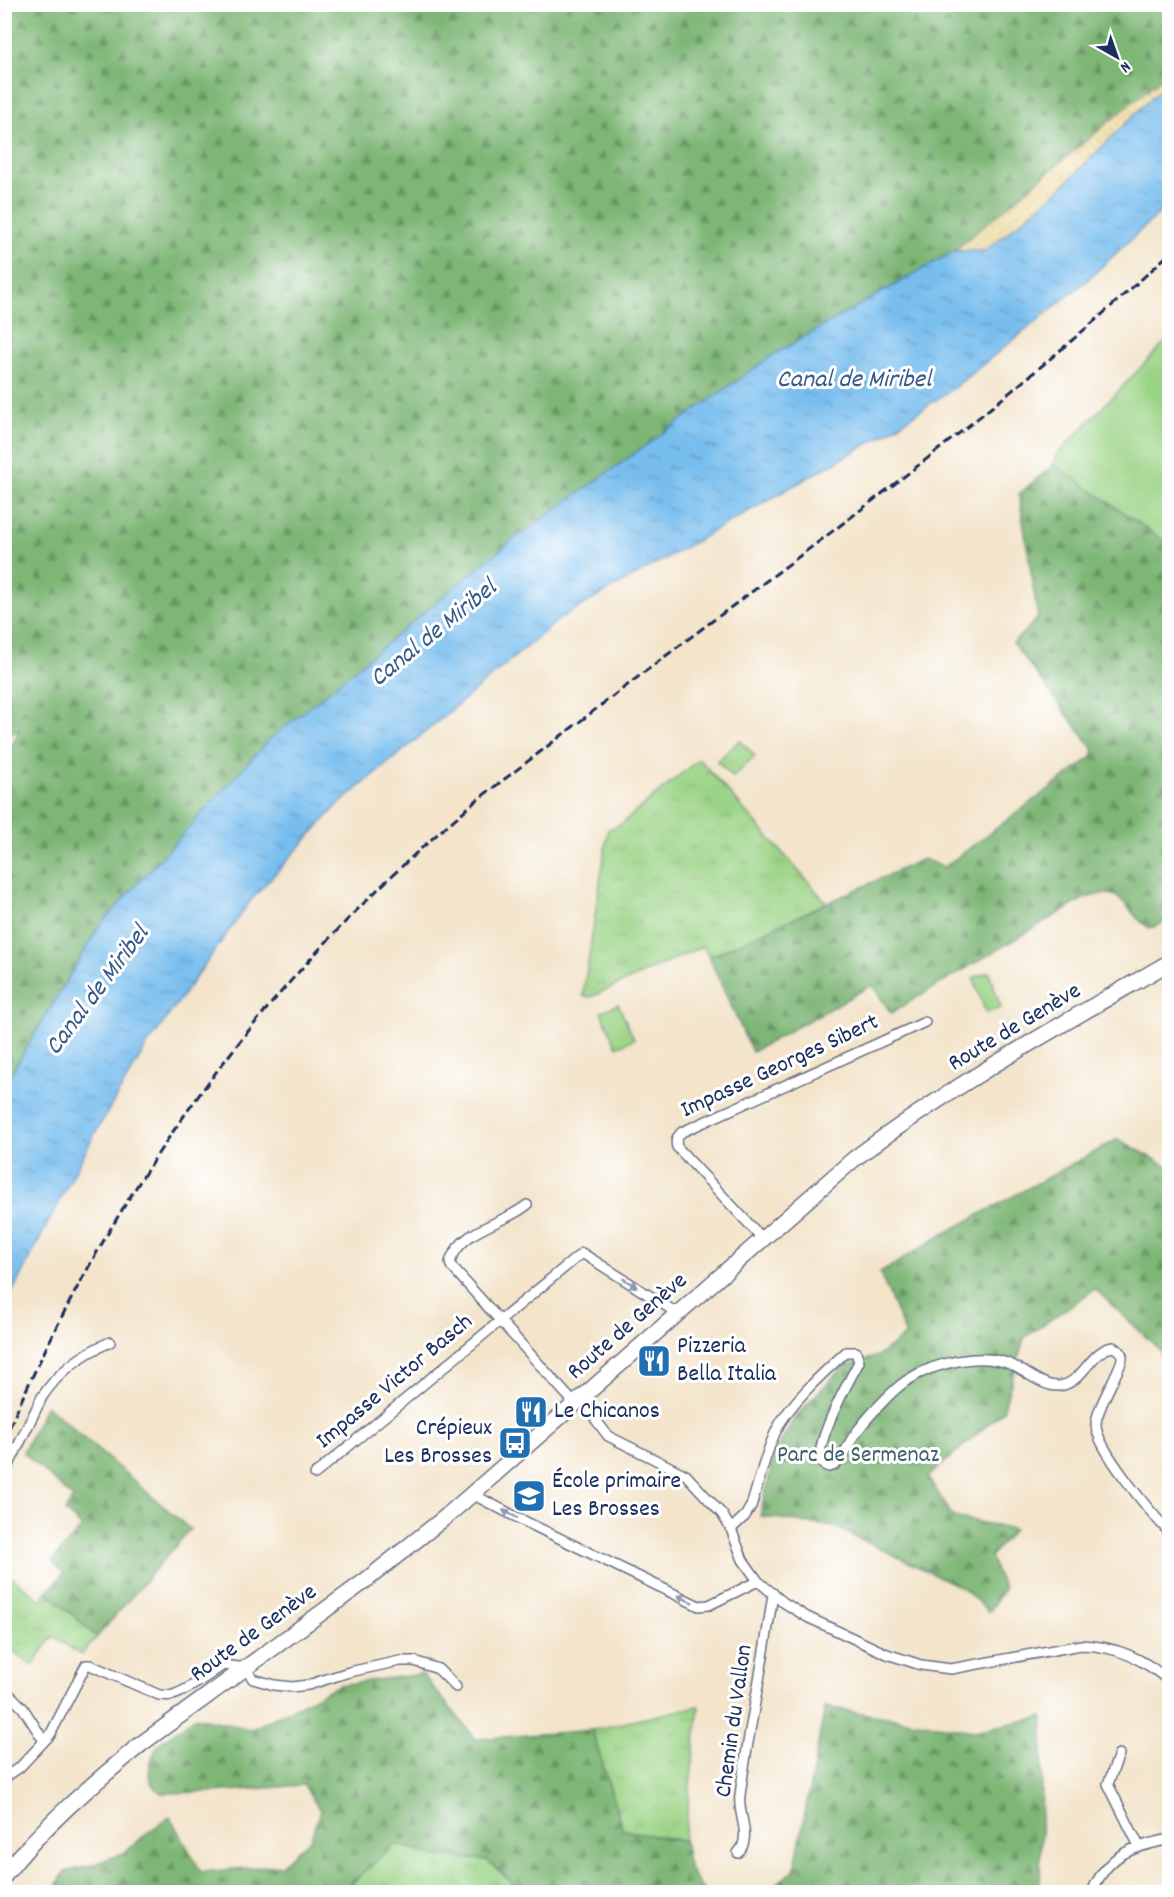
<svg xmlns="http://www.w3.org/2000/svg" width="1174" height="1897" viewBox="0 0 1174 1897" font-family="Dekko,sans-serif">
<defs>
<pattern id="grass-tufts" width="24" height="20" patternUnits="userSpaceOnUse" patternTransform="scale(1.5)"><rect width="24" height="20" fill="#9cd487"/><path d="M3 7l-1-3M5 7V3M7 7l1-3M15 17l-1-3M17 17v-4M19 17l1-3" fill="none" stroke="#86b677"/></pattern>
<pattern id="forest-firs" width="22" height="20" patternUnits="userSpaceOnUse" patternTransform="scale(1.5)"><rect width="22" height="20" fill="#7db674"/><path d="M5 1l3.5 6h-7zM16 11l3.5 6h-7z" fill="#669462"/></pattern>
<pattern id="sand-dots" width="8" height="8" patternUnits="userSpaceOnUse" patternTransform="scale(1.5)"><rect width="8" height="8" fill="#eeda9e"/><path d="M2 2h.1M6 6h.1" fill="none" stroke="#ccbb8a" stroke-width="1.8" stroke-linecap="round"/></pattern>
<pattern id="park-crowns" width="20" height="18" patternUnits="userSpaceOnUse" patternTransform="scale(1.5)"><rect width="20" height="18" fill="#9cd487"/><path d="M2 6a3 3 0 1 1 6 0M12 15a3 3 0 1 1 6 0" fill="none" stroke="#86b677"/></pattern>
<pattern id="water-ripples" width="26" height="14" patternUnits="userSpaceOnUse" patternTransform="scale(1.5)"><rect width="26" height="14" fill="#77bdee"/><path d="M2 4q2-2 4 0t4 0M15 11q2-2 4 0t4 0" fill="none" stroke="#619ac4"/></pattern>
</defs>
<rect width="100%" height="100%" fill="#fff"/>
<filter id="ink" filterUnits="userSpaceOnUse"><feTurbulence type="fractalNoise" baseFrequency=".0167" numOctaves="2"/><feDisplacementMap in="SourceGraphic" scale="12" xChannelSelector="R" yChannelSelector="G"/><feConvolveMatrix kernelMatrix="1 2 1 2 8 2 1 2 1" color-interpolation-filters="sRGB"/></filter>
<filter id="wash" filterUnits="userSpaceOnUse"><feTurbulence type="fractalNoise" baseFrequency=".008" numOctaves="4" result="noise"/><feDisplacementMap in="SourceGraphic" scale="24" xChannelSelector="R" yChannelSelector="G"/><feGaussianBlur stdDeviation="1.35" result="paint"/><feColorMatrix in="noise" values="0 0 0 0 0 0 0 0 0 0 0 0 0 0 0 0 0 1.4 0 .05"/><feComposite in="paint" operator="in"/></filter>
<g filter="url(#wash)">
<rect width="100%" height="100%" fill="#f3e4ca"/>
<path fill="url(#grass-tufts)" stroke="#5c8272" stroke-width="1.5" d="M699 759 827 903 709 957 703 946 591 997 583 996 608 829 620 825Z
M4 1571 40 1600 47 1592 97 1637 81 1655 53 1636 33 1665 5 1646Z
M699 1706 684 1841 623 1831 592 1730Z
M394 1844 439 1856 487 1860 510 1881 516 1892H342Z"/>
<path fill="url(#forest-firs)" stroke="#4c7269" stroke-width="1.5" d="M5 5H1169V72L954 251 773 355 100 925 5 1084 4 763 19 730 5 736Z
M1054 464 1169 544V919L1157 926 1149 928C1121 909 1126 883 1083 899L891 1013 872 985 752 1052 709 957 923 859 944 867 1092 757 1094 750 1013 643 1038 618 1019 494Z
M1118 1139 1169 1167V1462L1165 1465 1161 1351 1095 1289 1024 1338 1003 1411 928 1477 953 1517 1014 1529 990 1557 1004 1589 989 1612 963 1588 835 1527 760 1516 774 1454 795 1417 843 1367 878 1356 906 1335 880 1273 940 1236Z
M46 1405 190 1529 97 1637 47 1592 64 1573 52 1561 82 1527 65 1511 73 1498 23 1452Z
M422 1674 476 1739 592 1730 623 1830 684 1841 690 1871 705 1892H516L510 1880 487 1860 439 1856 395 1844 342 1892H52L65 1872 90 1866 126 1852 148 1832 170 1817 201 1872 281 1865 311 1838 320 1810 304 1785 213 1792 161 1793C157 1790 153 1787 151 1782 146 1770 153 1752 160 1743L195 1717 252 1729 339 1685Z
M825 1707 973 1731 1043 1717 1040 1892H764L794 1871Z"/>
<path fill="url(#sand-dots)" stroke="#84847e" stroke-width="1.5" d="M1169 72V80L1058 191 985 251H954Z"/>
<path fill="url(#park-crowns)" stroke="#5c8272" stroke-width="1.5" d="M740 740 755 756 733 777 717 761Z"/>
<path fill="#9cd487" stroke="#5c8272" stroke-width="1.5" d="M1169 338V544L1054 464 1055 457Z
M989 972 1001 1008 986 1013 973 978Z
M618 1004 634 1039 617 1047 601 1012Z"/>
<path fill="url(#water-ripples)" stroke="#4976a6" stroke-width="1.5" d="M1169 80V204L1084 283 955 387 887 433 562 617 337 806 251 900 146 1047 95 1133 5 1306V1084L100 925 268 741 506 545 773 355 954 251H985L1058 191Z"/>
</g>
<g filter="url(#ink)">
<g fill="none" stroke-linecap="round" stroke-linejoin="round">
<defs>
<path id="minor" d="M527 1205C502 1225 462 1228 450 1262L451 1266 575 1404
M762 1238 677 1147C675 1140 677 1137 682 1132L925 1022
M585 1395 596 1420 608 1436 686 1475 722 1514 731 1529 743 1560 758 1581 783 1602 807 1617 887 1654 921 1665 951 1669 1081 1645C1116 1646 1144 1658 1170 1682
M315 1474 582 1253 677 1313
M4 1475 42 1397C59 1371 82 1354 110 1342
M472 1494 524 1521 699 1606 709 1605 758 1581
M731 1529 745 1516 751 1506C759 1482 765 1454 776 1431 788 1405 824 1372 846 1352H856L859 1362C851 1377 807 1455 824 1465 828 1468 832 1467 836 1464 844 1457 847 1446 853 1437 864 1421 890 1392 906 1381 933 1363 984 1350 1014 1366 1028 1373 1044 1387 1059 1386 1084 1383 1090 1350 1113 1347 1117 1349 1121 1351 1122 1356 1124 1365 1097 1405 1096 1424 1095 1447 1152 1514 1170 1533
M4 1689 23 1708 44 1741
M1119 1754 1108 1784 1139 1846
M4 1778 20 1767 50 1735 86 1665H90L159 1695C164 1695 169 1696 173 1695 189 1690 209 1674 224 1665L245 1668 253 1679 274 1685 292 1687 308 1685 349 1672 400 1661H414L438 1669 456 1687
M738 1853C753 1836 737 1815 740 1795 749 1727 764 1661 773 1593
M1092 1892C1108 1854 1131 1847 1170 1839"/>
<path id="primary" d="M4 1876C43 1825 93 1784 141 1744L365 1581 448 1515 854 1159C953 1084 1063 1024 1170 962"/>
</defs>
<use href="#minor" stroke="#676e84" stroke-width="12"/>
<use href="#primary" stroke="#676e84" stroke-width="18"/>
<use href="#minor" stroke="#fff" stroke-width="9"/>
<use href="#primary" stroke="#fff" stroke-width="15"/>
<path stroke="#1b2f5e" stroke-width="3" stroke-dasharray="9 4.5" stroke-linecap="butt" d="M4 1440C111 1188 267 975 477 800 555 741 633 680 711 622 869 505 1026 387 1170 253"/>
</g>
<defs><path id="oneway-solid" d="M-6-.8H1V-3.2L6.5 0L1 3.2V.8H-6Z" transform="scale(1.5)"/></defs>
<g fill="#8d97ae">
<use href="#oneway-solid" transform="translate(630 1283) rotate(32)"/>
<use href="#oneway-solid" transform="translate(510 1514) rotate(-152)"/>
<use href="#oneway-solid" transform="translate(685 1599) rotate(-154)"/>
</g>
</g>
<defs>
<symbol id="restaurant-square" viewBox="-11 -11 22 22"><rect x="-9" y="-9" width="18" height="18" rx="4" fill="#1f6fb2" stroke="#fff"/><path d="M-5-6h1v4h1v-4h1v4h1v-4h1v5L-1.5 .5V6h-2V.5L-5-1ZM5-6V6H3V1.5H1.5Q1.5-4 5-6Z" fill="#fff"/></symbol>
<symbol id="bus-square" viewBox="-11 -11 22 22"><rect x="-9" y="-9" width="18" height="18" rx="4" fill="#1f6fb2" stroke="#fff"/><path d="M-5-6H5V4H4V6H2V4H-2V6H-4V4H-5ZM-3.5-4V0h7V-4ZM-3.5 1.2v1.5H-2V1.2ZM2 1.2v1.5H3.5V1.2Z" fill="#fff"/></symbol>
<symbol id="school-square" viewBox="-11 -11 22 22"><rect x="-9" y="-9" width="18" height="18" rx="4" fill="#1f6fb2" stroke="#fff"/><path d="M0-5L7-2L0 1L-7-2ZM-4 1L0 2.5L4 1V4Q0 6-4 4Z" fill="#fff"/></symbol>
</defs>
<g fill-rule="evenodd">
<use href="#restaurant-square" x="635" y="1342" width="38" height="38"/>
<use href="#restaurant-square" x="512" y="1393" width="38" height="38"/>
<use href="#bus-square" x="496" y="1424" width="38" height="38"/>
<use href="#school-square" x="510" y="1477" width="38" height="38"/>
</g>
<g text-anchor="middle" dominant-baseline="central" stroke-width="6" stroke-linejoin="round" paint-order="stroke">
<g font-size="24" fill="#1b2f5e" stroke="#fff">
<text transform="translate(1015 1028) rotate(-31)">Route de Genève</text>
<text transform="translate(780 1067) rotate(-25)">Impasse Georges Sibert</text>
<text transform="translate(628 1327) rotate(-41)">Route de Genève</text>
<text transform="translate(395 1382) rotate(-40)">Impasse Victor Basch</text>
<text transform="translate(254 1634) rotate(-36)">Route de Genève</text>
<text transform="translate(735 1721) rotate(-82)">Chemin du Vallon</text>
</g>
<g font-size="24" fill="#1b2f5e" stroke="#fff" text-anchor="start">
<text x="677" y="1347">Pizzeria<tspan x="677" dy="28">Bella Italia</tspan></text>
<text x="554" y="1412">Le Chicanos</text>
<text x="492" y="1429" text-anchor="end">Crépieux<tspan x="492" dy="28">Les Brosses</tspan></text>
<text x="552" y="1482">École primaire<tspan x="552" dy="28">Les Brosses</tspan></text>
</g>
<g font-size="24" fill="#42616a" stroke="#fff">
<text x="858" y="1456">Parc de Sermenaz</text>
</g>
<g font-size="26" font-style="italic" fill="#375a89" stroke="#fff">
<text x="854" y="380">Canal de Miribel</text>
<text transform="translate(434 634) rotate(-39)">Canal de Miribel</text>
<text transform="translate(98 991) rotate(-53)">Canal de Miribel</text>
</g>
</g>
<rect width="1174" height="1897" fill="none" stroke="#fff" stroke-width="24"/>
<g transform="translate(1117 57) rotate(140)" stroke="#ffffff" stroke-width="4.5" paint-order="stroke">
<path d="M0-4.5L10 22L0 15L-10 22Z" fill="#1b2f5e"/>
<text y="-9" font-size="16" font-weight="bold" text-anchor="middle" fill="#1b2f5e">N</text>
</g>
</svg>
